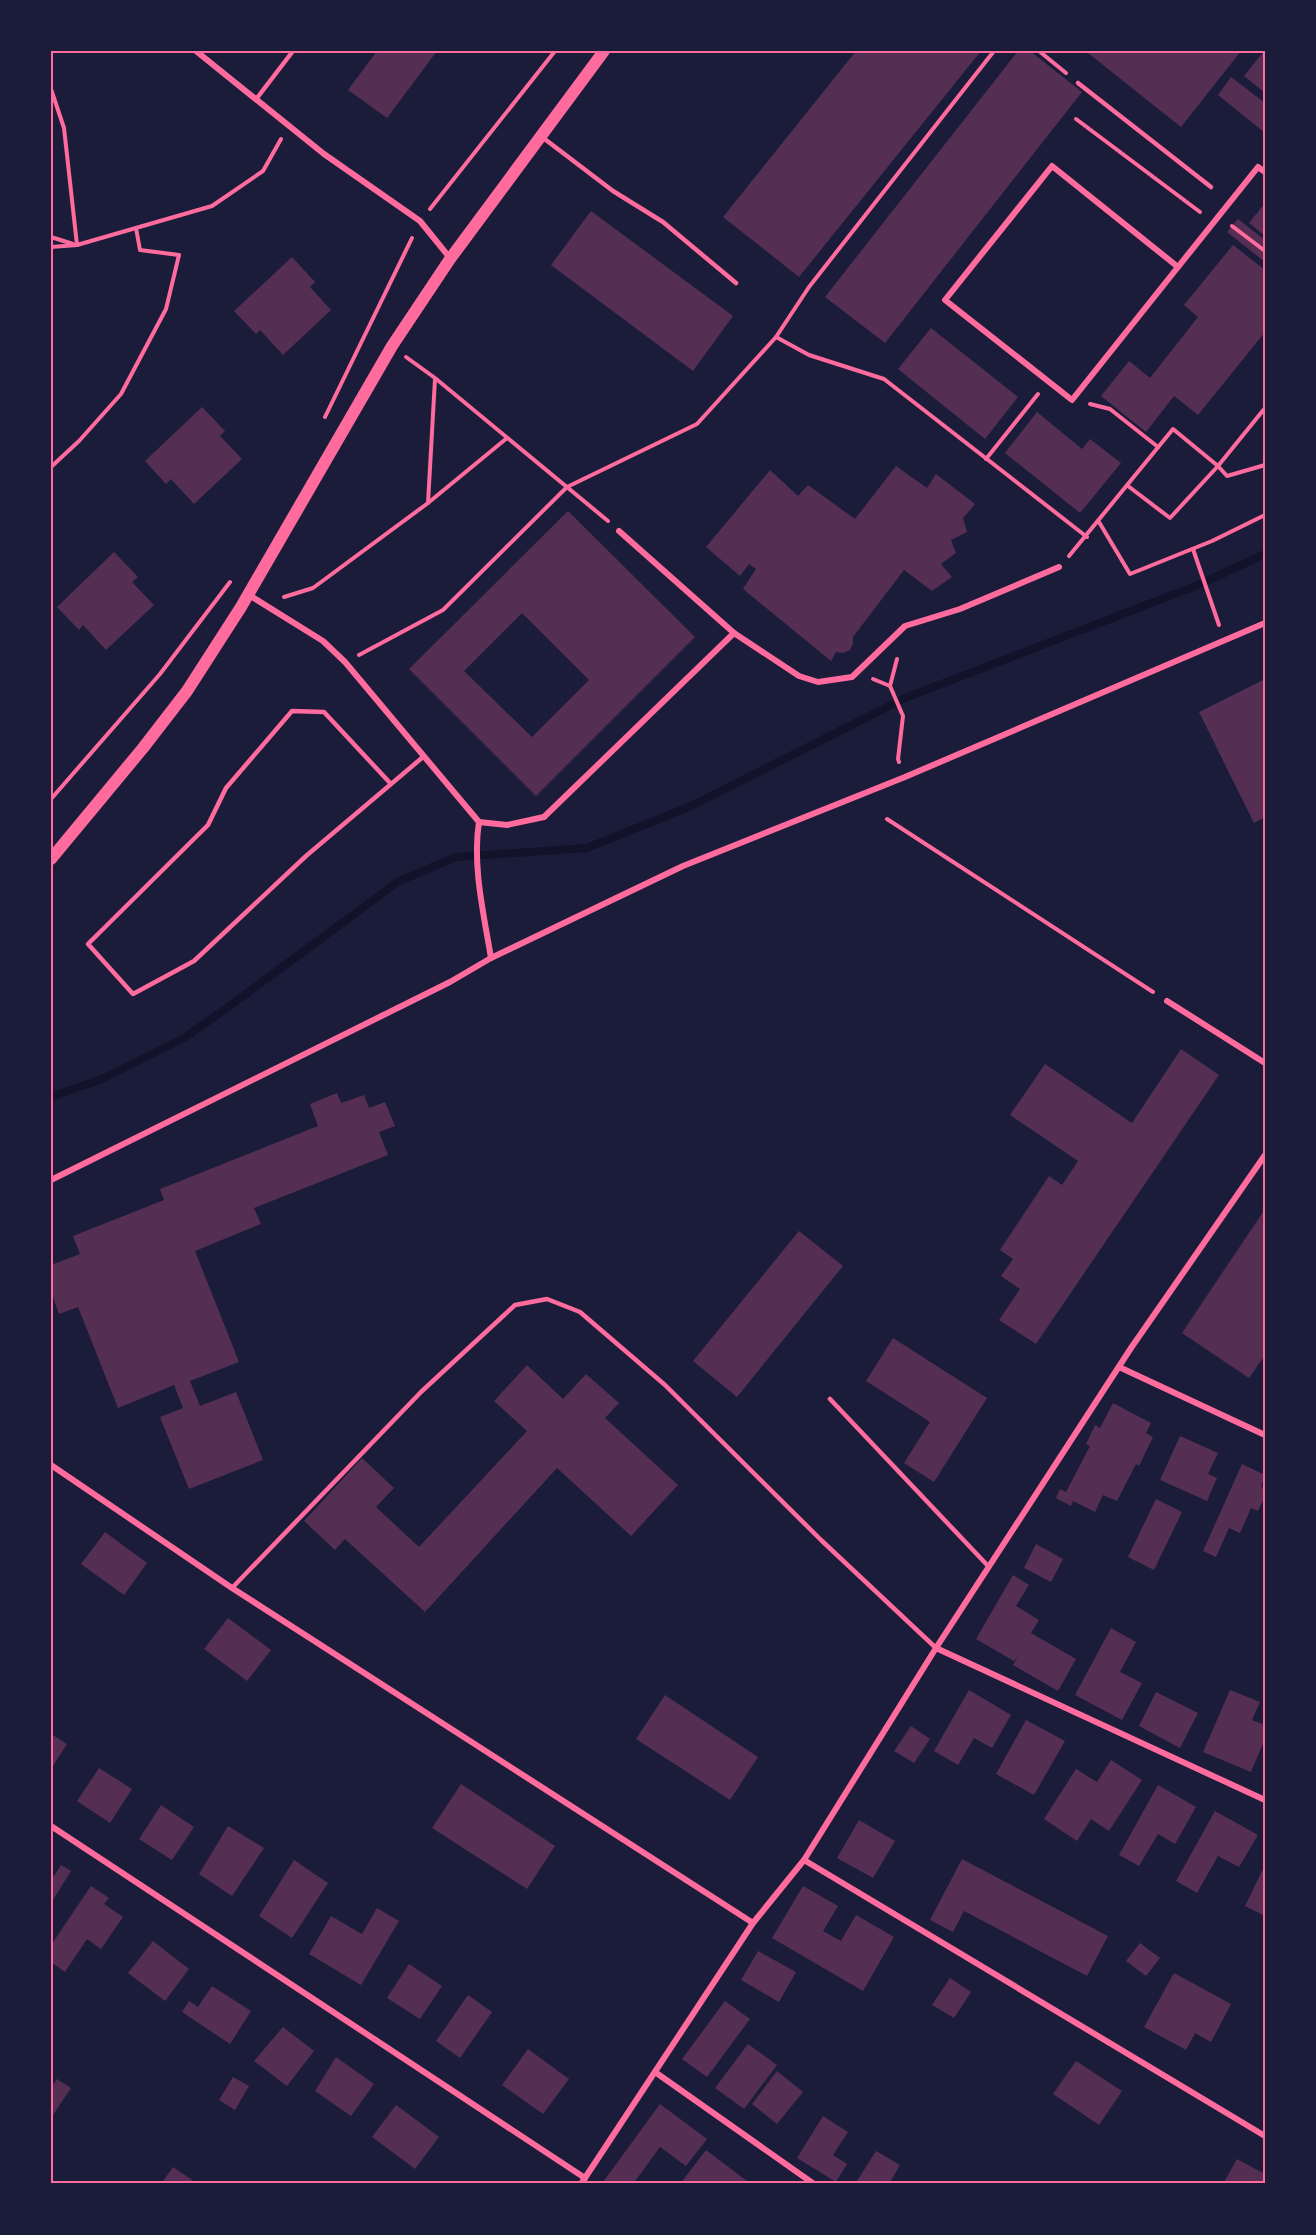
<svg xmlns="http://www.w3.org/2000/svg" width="1316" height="2235" font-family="Manrope,sans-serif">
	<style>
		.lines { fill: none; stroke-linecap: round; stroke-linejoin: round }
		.stream { stroke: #12122b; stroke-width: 8 }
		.building { fill: #542f53; fill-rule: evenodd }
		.path { stroke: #ff6b9d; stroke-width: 4 }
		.service { stroke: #ff6b9d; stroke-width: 4.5 }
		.minor { stroke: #ff6b9d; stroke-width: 6 }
		.secondary { stroke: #ff6b9d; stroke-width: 12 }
		.neatline { fill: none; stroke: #ff6b9d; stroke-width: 2 }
	</style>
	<rect width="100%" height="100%" fill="#1b1b3a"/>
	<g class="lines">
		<polyline class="stream" points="51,1097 102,1079 184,1038 231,1005 399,881 456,857 587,848 689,807 905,698 1198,585 1265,554"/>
	</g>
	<g class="building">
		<polygon points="377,51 437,51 387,118 348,90"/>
		<polygon points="856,51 981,51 799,277 723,217"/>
		<polygon points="1018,51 1030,51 1082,92 885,343 825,297"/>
		<polygon points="1090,51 1241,51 1181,127 1088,53"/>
		<polygon points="1264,51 1265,51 1265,93 1244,76"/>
		<polygon points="1231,77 1265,103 1265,133 1218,95"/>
		<polygon points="1265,203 1265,236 1249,223"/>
		<polygon points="591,211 733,316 693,371 551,265"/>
		<polygon points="1238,219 1265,240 1265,262 1227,232"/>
		<polygon points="1233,245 1265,270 1265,332 1198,415 1174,396 1146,432 1101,396 1129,361 1150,378 1198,317 1184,305"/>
		<polygon points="292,257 315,282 310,287 331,310 283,355 260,330 256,334 234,311"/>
		<polygon points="931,328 1018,397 985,439 898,369"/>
		<polygon points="202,407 225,431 220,436 242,459 194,504 171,479 166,484 145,461"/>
		<polygon points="1037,412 1082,449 1090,439 1121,463 1080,513 1005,453"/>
		<polygon points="896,466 927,488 936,474 975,504 963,518 967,532 951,540 956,553 941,564 952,577 932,591 904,570 853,637 853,643 850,650 843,653 836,652 831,661 743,589 756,569 749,564 740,576 706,547 770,470 798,496 808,485 855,519"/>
		<path d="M568 511 695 637 536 796 409 669ZM522 613 589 680 532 737 464 671Z"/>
		<polygon points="114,552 138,577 132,582 154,605 106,650 83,625 79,630 57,607"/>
		<polygon points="1265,679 1265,817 1254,823 1199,712"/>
		<polygon points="1181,1049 1219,1075 1036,1344 999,1320 1020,1289 1001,1276 1013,1259 1000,1250 1049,1176 1062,1185 1078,1161 1010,1115 1045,1064 1132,1123"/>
		<polygon points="337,1093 341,1103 364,1095 369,1108 385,1102 395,1126 379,1132 388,1155 254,1208 261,1224 195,1251 239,1362 190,1381 200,1406 236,1392 263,1460 189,1489 160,1417 183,1408 174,1385 118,1408 78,1307 59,1314 51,1292 51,1265 80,1254 73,1236 164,1200 160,1189 318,1126 310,1104"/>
		<polygon points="1265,1209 1265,1355 1249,1378 1182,1333"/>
		<polygon points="799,1231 843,1266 737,1397 693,1361"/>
		<polygon points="893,1338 987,1398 934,1482 904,1463 930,1422 866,1381"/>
		<polygon points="527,1365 563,1399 586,1374 619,1403 605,1418 678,1485 631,1536 557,1468 425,1612 345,1539 335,1550 304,1521 362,1458 394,1488 376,1507 419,1547 527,1431 494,1401"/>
		<polygon points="1113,1403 1151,1423 1146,1433 1153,1437 1139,1466 1136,1464 1117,1501 1103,1495 1095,1512 1073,1501 1071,1506 1056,1498 1060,1489 1066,1492 1090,1446 1086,1444 1095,1425 1100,1428"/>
		<polygon points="1180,1436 1218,1453 1208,1474 1217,1478 1207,1501 1160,1480"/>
		<polygon points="1242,1464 1265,1475 1261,1487 1265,1488 1265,1496 1258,1511 1251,1508 1240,1533 1229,1528 1216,1557 1203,1551"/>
		<polygon points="1156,1499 1182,1512 1154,1570 1128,1557"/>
		<polygon points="105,1532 147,1563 124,1595 81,1564"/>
		<polygon points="1036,1544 1063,1559 1051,1582 1024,1568"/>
		<polygon points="1013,1575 1029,1585 1016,1606 1039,1620 1031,1633 1076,1659 1058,1691 1013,1665 1018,1656 1014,1661 976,1639"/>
		<polygon points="228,1618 271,1650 247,1681 204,1649"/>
		<polygon points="1111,1628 1136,1642 1120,1672 1142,1683 1122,1720 1075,1695"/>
		<polygon points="969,1690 1011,1715 992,1748 974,1738 958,1765 934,1751"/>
		<polygon points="1230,1690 1260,1702 1252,1720 1265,1725 1265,1739 1251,1772 1203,1752"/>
		<polygon points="1156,1692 1198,1713 1180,1748 1139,1726"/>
		<polygon points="665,1695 758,1757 730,1800 636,1739"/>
		<polygon points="1026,1720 1065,1741 1034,1795 996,1774"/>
		<polygon points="911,1726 930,1739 914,1763 894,1751"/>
		<polygon points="51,1734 67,1744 51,1769"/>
		<polygon points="1111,1760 1142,1780 1109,1831 1091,1819 1077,1841 1044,1819 1076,1769 1097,1782"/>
		<polygon points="99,1768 132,1789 110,1823 77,1801"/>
		<polygon points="461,1784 555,1846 527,1889 432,1828"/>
		<polygon points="1158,1785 1196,1807 1175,1844 1158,1834 1139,1866 1119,1855"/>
		<polygon points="161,1805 194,1827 172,1860 139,1839"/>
		<polygon points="1215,1811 1258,1835 1239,1867 1218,1856 1197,1893 1176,1881"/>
		<polygon points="859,1820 895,1841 873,1878 837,1858"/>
		<polygon points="228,1826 264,1848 232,1896 199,1874"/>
		<polygon points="962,1859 1108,1936 1087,1976 964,1911 953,1932 930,1920"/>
		<polygon points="294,1860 328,1883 292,1938 259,1916"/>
		<polygon points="61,1865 71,1871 51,1903 51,1874 54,1876"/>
		<polygon points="1265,1865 1265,1916 1245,1906"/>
		<polygon points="91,1886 109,1898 104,1904 123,1917 101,1949 87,1939 65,1972 51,1962 51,1945"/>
		<polygon points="803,1886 838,1906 823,1931 841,1941 856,1915 894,1937 863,1991 772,1938"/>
		<polygon points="377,1908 399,1921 361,1985 309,1954 331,1916 362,1934"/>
		<polygon points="153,1941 189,1969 165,2001 128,1973"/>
		<polygon points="1140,1943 1160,1958 1146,1976 1126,1961"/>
		<polygon points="758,1951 796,1972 779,2002 741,1980"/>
		<polygon points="409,1964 442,1986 420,2019 387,1998"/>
		<polygon points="1174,1973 1231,2004 1211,2042 1195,2033 1186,2050 1144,2027"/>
		<polygon points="950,1978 971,1992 954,2018 932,2005"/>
		<polygon points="212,1986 251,2011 230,2044 182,2012 189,2001 198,2007"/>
		<polygon points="468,1995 492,2012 460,2058 436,2041"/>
		<polygon points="725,2001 750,2019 707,2077 682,2059"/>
		<polygon points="283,2027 314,2051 287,2086 254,2061"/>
		<polygon points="748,2044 777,2065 744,2109 715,2088"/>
		<polygon points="528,2049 569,2079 543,2114 502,2085"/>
		<polygon points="336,2057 374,2084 351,2116 315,2091"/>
		<polygon points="1076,2061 1122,2091 1099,2125 1053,2094"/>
		<polygon points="777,2071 803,2092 777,2124 752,2104"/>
		<polygon points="233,2077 249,2086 235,2110 219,2100"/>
		<polygon points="57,2079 71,2088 51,2118 51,2088"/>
		<polygon points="660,2104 707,2139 686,2166 660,2147 633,2184 605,2184 603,2182"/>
		<polygon points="396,2105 439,2137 415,2169 372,2137"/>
		<polygon points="823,2116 848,2132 833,2155 847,2164 836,2182 797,2158"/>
		<polygon points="706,2150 747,2181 744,2184 680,2184"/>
		<polygon points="876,2151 900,2165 889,2184 855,2184"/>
		<polygon points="1237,2159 1265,2174 1265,2184 1223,2184"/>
		<polygon points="173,2167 198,2184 161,2184"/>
	</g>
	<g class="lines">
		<g class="path">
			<polyline points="1039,51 1066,73"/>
			<polyline points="51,89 64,128 77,245"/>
			<polyline points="1076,119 1200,212"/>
			<polyline points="430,209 555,51"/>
			<polyline points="1232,226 1265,251"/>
			<polyline points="51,237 73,244"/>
			<polyline points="51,247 77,245 212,206 263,171 281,139"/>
			<polyline points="776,337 809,355 884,379 1087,537"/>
			<polyline points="406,357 435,378 608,521"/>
			<polyline points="1090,404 1110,409 1158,447"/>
			<polyline points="325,417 412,238"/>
			<polyline points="986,459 1038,394"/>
			<polyline points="51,467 79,441 121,394 166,309 179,255 140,250 136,228"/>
			<polyline points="1128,486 1170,518 1218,466 1265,408"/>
			<polyline points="428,503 435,379"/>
			<polyline points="1099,522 1130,574 1212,541 1265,515"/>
			<polyline points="1193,549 1219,625"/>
			<polyline points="1069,556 1173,429 1218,466 1227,476 1265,465"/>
			<polyline points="284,597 313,588 428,503 507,438"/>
			<polyline points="359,655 443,610 567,487 697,424 776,337 809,287 994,51"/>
			<polyline points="873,679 890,686 897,659"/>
			<polyline points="890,686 903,716 898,759 899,762"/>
			<polyline points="51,799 160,674 230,582"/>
			<polyline points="887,819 1153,992"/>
		</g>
		<g class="service">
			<polyline points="1078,83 1211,187"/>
			<polyline points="257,98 293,51"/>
			<polyline points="542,137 613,191 663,222 736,283"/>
			<polyline points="391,784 324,712 292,711 226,788 208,825 88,944 133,994 194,961 306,856 423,757"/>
			<polyline points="830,1399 989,1567"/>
			<polyline points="232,1588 421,1392 515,1305 547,1299 580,1312 665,1385 821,1540 936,1648"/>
		</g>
		<g class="minor">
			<polyline points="196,51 324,154 420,221 450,258"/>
			<polygon points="1052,166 1178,267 1072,400 945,300"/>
			<polyline points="1178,267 1258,167 1265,172"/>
			<polyline points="619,531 734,633"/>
			<polyline points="249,595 323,641 345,662 479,822 507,825 544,817 734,633 799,676 818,682 852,677 905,626 960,609 1059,567"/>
			<path d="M479 822C472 866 484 915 491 958"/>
			<polyline points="1167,1001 1265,1063"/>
			<polyline points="51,1180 450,982 491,958 683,866 905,777 1265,623"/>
			<polyline points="1119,1367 1265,1435"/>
			<polyline points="51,1465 232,1588 753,1923"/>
			<polyline points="936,1648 1265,1800"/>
			<polyline points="51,1826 585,2178"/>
			<polyline points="804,1860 1265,2136"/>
			<polyline points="655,2072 814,2184"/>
			<polyline points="581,2184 753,1923 804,1860 936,1648 1131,1348 1265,1155"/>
		</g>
		<polyline class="secondary" points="51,859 143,748 187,691 241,607 392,346 450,259 604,51"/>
	</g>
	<rect width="1316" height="2235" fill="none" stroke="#1b1b3a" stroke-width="105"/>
	<rect x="52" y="52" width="1212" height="2130" class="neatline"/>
</svg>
